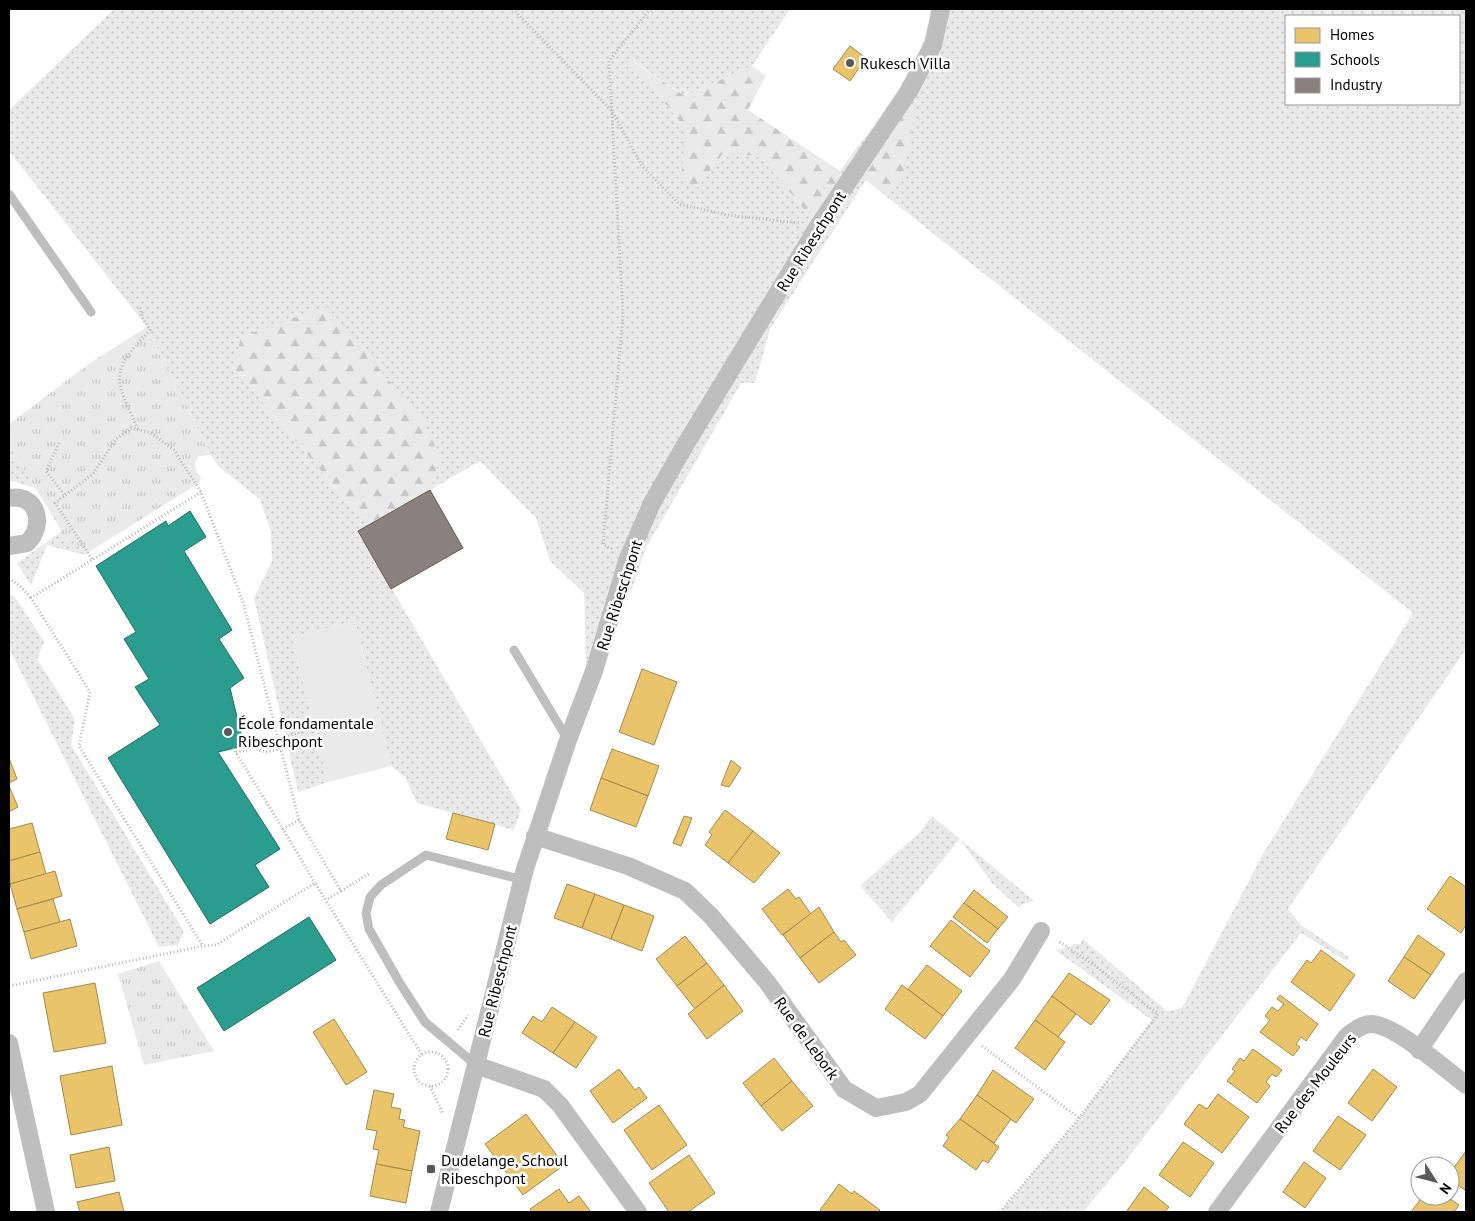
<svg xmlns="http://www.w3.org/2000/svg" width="1475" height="1221" font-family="'PT Sans',sans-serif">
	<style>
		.grass { fill: url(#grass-dots); fill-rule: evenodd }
		.forest { fill: url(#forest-firs) }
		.park { fill: url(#park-tufts) }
		.pitch { fill: #eaeaea }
		.homes { fill: #e9c46a; stroke: #a3894a }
		.schools { fill: #2a9d8f; stroke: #1d6e64 }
		.industry { fill: #8a817c; stroke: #615a57 }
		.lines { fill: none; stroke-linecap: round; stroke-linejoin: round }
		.path { stroke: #b8b8b8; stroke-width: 3; stroke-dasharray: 1 2.5; stroke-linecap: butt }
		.service { stroke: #bebebe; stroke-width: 9 }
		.minor { stroke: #bebebe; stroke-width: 18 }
		.poi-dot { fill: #595959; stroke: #fff; stroke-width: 2 }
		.labels { text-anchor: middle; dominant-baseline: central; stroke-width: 5; stroke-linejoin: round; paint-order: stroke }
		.poi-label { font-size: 16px; fill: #000; stroke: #fff; text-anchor: start }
		.street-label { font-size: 16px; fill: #000; stroke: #fff }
	</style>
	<defs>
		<pattern id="grass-dots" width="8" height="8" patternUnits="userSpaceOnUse" patternTransform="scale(1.25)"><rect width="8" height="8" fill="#eaeaea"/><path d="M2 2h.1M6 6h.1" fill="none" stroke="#c7c7c7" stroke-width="1.8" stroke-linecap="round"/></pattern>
		<pattern id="forest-firs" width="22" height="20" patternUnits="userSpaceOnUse" patternTransform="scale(1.25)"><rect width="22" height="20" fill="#eaeaea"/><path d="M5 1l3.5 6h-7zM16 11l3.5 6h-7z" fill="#c7c7c7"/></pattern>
		<pattern id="park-tufts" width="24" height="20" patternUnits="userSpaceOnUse" patternTransform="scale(1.25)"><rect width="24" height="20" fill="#eaeaea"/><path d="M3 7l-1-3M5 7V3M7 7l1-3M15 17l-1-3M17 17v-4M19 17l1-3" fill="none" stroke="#c7c7c7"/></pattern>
	</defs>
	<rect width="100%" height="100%" fill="#fff"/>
	<g class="grass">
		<path d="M114 9H790L752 66 685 96 633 61 628 68 649 83 685 128 695 190 724 151 761 157 812 219 841 179 840 171C866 135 934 53 929 9H1466V649L1288 909 1301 925 1349 957 1346 961 1301 933 1124 1163 1083 1212H1000L1079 1118 1152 1020 1055 950 1071 947 1074 944H1080L1083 939 1167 1011 1182 1008 1264 852 1413 613 882 193 903 179 855 172 866 180 770 329 755 383H741L646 548 631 591 611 584 586 665 584 593 550 561 536 518 480 461 430 490 440 458 234 368 359 516 374 521 358 531 521 809 514 830 417 803 405 777 391 766 355 621 292 637 328 782 298 792 254 598 272 561 271 532 260 499 219 467 211 455 147 327 9 151V110ZM1286 16H1459V104H1286Z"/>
		<polygon points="9,445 35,488 12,481 9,482"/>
		<polygon points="62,531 69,543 75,539 84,555 47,545 31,585 17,563"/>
		<polygon points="9,595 14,596 44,641 37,659 75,719 71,745 184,931 178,945 159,947 9,648"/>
		<polygon points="932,816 1034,901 1022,904 1019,908 992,883 960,839 892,922 860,886 921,831"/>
	</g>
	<g class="forest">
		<polygon points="632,61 685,96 752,66 766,76 748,110 840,171 841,179 812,219 761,157 724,152 695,190 681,181 685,128 649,83 628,68"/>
		<polygon points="915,111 903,179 882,193 855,172 895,112"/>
		<polygon points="326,306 425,423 440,458 430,490 374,521 359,516 234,368 241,337"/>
	</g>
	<g class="park">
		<path d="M147 327 211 455 199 456C192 464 195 470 201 478L199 483 84 555 75 540 69 543 9 445V424L93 361Z"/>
		<polygon points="159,961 214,1051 144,1065 118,974"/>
	</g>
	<polygon class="pitch" points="355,621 391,766 328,782 292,637"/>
	<g class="homes">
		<polygon points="850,46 866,58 850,81 833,69"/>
		<polygon points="642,669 677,682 654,745 619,732"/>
		<polygon points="612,749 659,766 648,796 601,778"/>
		<polygon points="9,758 17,779 9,783"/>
		<polygon points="731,760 741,768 729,787 721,785"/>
		<polygon points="601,778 648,796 636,827 590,810"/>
		<polygon points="9,786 18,807 9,812"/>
		<polygon points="725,810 753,831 728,863 705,845 712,835 709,832"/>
		<polygon points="453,813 495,824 488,850 446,839"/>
		<polygon points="684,816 692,818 681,846 673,843"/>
		<polygon points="32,823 40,852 9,861 9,829"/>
		<polygon points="753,831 780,853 754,883 728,863"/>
		<polygon points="40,852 46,874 10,884 9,861"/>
		<polygon points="55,871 62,896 17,909 10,884"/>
		<polygon points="1450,876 1466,887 1466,925 1461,933 1427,909"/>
		<polygon points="567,884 595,894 582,928 554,918"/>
		<polygon points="788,889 796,899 799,897 811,914 782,935 762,909"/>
		<polygon points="974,890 1008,917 998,929 964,903"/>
		<polygon points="595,894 624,905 611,939 582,928"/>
		<polygon points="53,899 60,922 24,932 17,909"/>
		<polygon points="964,903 998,929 987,943 953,917"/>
		<polygon points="624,905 654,916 642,951 611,939"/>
		<polygon points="819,907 834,932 800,958 783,935"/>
		<polygon points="70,919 77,946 31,959 24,932"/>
		<polygon points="951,920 990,951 970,977 930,946"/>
		<polygon points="834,932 841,942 844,940 856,955 819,983 800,958"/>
		<polygon points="1418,935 1445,954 1431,975 1404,957"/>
		<polygon points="685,936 707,963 677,986 656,959"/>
		<polygon points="1321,950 1355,975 1330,1011 1291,982 1307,960 1311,963"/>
		<polygon points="1404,957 1431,975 1414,999 1388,981"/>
		<polygon points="707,963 724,985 695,1009 677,986"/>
		<polygon points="927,965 962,991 943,1016 908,989"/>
		<polygon points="1069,973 1110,1000 1091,1025 1052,996"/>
		<polygon points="95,983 106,1043 54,1052 43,993"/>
		<polygon points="724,985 743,1011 707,1039 688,1014"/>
		<polygon points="902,985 943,1016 925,1039 885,1009"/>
		<polygon points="1280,995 1318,1024 1306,1041 1301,1037 1296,1044 1300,1047 1293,1056 1260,1032 1270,1020 1265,1016 1272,1007 1278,1011 1284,1004 1277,999"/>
		<polygon points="1052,996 1076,1014 1058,1037 1035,1020"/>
		<polygon points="552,1007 575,1022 553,1053 522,1033 533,1016 542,1022"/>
		<polygon points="334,1019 367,1072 346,1085 313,1032"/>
		<polygon points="1035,1020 1065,1042 1045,1070 1015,1048"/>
		<polygon points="575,1022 597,1037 576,1068 553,1053"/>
		<polygon points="1253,1049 1282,1070 1276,1077 1272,1074 1266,1082 1270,1086 1257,1103 1227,1081 1235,1071 1232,1069 1240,1058 1244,1061"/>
		<polygon points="774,1058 792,1081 761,1106 743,1083"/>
		<polygon points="112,1066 122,1125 71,1135 60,1076"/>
		<polygon points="619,1069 635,1090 639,1087 647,1098 613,1123 590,1091"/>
		<polygon points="1373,1069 1397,1087 1372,1121 1348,1103"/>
		<polygon points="993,1070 1034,1099 1016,1123 977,1095"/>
		<polygon points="792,1081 813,1106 782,1131 761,1106"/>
		<polygon points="374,1090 394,1094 391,1107 401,1109 399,1119 405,1120 403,1127 420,1131 412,1171 376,1164 379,1150 373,1149 377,1131 366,1129"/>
		<polygon points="1218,1094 1249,1117 1222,1153 1184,1124 1199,1104 1207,1109"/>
		<polygon points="977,1095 1011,1119 994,1143 960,1119"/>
		<polygon points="659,1105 687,1145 652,1170 624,1130"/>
		<polygon points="526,1114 564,1165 523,1195 485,1144"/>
		<polygon points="1338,1116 1366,1135 1340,1170 1313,1151"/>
		<polygon points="960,1119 999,1147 988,1163 983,1160 976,1170 943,1146 949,1137 946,1135"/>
		<polygon points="1183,1142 1214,1163 1190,1197 1159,1175"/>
		<polygon points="109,1147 115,1181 76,1188 70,1155"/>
		<polygon points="1466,1151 1466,1191 1450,1179 1450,1173"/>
		<polygon points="689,1155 715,1193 688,1212 669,1212 649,1183"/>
		<polygon points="1304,1162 1326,1178 1305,1208 1283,1192"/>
		<polygon points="376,1164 412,1171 406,1203 370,1196"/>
		<polygon points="839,1184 852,1194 854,1191 880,1210 878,1212 822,1212 820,1210"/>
		<polygon points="1144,1187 1169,1207 1165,1212 1126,1212"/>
		<polygon points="559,1189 569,1203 579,1196 591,1212 532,1212 530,1209"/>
		<polygon points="119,1192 124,1212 80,1212 77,1202"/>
		<polygon points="1423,1196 1446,1196 1459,1205 1454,1212 1411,1212"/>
	</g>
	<g class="schools">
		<polygon points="190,511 206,537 184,551 232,630 219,639 244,678 230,688 244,746 218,752 280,849 255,865 269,887 210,924 108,758 160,725 135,687 149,679 124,639 136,632 96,566 166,521 168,526"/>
		<polygon points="309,917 336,960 224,1031 197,988"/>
	</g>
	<polygon class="industry" points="430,490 463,548 391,589 358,531"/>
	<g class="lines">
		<g class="path">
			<polyline points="513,9 612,111 642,166 679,204 727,215 799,223"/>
			<path d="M138 429C115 379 108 373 150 330L142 317 140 307"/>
			<polyline points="59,443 46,471 65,496"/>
			<polyline points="201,492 31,598 90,692 79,746 203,946"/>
			<polyline points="612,549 603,544 623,315 609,61 650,9"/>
			<polyline points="92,559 55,503 93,474 116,439 131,428 151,433 174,450 201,492 243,602 299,820 341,891 326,900"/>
			<polyline points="9,578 21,587 31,598"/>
			<polyline points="278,739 314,728"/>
			<polyline points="233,748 283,829"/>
			<polyline points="236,753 254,748 265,752 281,749"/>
			<polyline points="299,820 283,829 315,883"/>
			<polyline points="341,891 370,873"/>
			<polyline points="9,986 203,946 216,945 315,883 422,1055"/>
			<polyline points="458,1030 468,1015"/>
			<polyline points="982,1046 1079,1118"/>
			<circle cx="431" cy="1069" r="17"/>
			<polyline points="430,1086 443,1114"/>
			<polyline points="1000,1212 1079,1118 1158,1014 1094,965 1058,941"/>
		</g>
		<g class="service">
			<polyline points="9,194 91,312"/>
			<polyline points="514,650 568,740"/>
			<polyline points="476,1065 425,1022 401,985 369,929 366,913 370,897 381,885 426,855 523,880"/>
		</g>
		<g class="minor">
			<path d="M9 498C37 493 46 525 27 543L9 546"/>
			<polyline points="535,836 628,866 685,891 711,916 767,982 844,1089 876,1108 906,1102 920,1094 1012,979 1041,931"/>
			<polyline points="9,1043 46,1212"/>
			<polyline points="1419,1050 1466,981"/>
			<polyline points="476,1065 544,1089 560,1105 638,1212"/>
			<polyline points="439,1212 525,869 568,740 594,671 628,558 652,503 684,447 819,225 909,91 933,45 941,9"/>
			<path d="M1217 1212 1347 1036C1354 1031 1362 1024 1371 1024 1395 1024 1446 1070 1466 1085"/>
		</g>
	</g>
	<g class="poi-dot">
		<circle cx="850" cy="63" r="5"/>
		<circle cx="228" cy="732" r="5"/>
		<rect x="426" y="1164" width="10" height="10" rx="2.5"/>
	</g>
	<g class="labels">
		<g class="poi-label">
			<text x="860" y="63">Rukesch Villa</text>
			<text x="238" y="723">École fondamentale<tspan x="238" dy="18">Ribeschpont</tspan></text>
			<text x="441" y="1160">Dudelange, Schoul<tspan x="441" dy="18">Ribeschpont</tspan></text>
		</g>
		<g class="street-label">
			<text transform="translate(811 241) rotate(-58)">Rue Ribeschpont</text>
			<text transform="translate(619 595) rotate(-72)">Rue Ribeschpont</text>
			<text transform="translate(497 981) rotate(-76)">Rue Ribeschpont</text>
			<text transform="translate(807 1038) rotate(54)">Rue de Lebork</text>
			<text transform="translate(1315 1083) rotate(-52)">Rue des Mouleurs</text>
		</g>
	</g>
	<rect width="1475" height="1221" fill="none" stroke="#000000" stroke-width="20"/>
	<rect x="1285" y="15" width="175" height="90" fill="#ffffff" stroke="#999999"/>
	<rect x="1295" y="28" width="25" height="15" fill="#e9c46a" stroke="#999999"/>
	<text x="1330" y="40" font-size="15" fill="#000000">Homes</text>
	<rect x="1295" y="52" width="25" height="15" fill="#2a9d8f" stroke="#999999"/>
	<text x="1330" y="65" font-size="15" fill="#000000">Schools</text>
	<rect x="1295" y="78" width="25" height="15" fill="#8a817c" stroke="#999999"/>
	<text x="1330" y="90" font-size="15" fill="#000000">Industry</text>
	<g transform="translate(1435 1181) rotate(126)"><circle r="24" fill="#ffffff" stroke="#999999"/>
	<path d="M0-4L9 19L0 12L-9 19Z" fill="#595959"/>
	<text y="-8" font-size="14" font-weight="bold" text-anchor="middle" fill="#000000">N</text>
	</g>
</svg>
